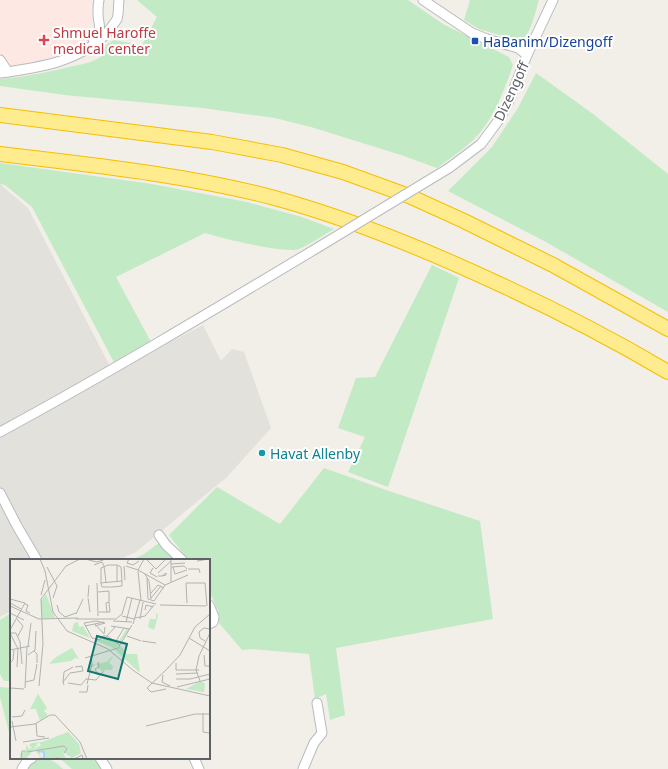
<svg xmlns="http://www.w3.org/2000/svg" width="668" height="769" font-family="'Noto Sans',sans-serif">
	<style>
		.industrial { fill: #e2e1db }
		.medical { fill: #fde8e3 }
		.green { fill: #c2eac5 }
		.lines { fill: none; stroke-linecap: round; stroke-linejoin: round }
		.minor-casing { stroke: #b9bbc1; stroke-width: 11 }
		.highway-casing { stroke: #f7be00; stroke-width: 16 }
		.minor { stroke: #fff; stroke-width: 9 }
		.highway { stroke: #ffec8f; stroke-width: 14 }
		.minor-bridge-casing { stroke: #b9bbc1; stroke-width: 11; stroke-linecap: butt }
		.minor-bridge { stroke: #fff; stroke-width: 9 }
		.health-dot { fill: #e0444e; stroke: #fff; stroke-width: 1.5 }
		.transit-dot { fill: #1a4fb4; stroke: #fff; stroke-width: 1.5 }
		.culture-dot { fill: #0f9aa8; stroke: #fff; stroke-width: 1.5 }
		.labels { text-anchor: middle; dominant-baseline: central; stroke-width: 4; stroke-linejoin: round; paint-order: stroke }
		.health-label { font-size: 14px; fill: #be3a42; stroke: #fff; text-anchor: start }
		.transit-label { font-size: 14px; fill: #164399; stroke: #fff; text-anchor: start }
		.street-label { font-size: 14px; fill: #5e6168; stroke: #fff }
		.culture-label { font-size: 14px; fill: #0d838f; stroke: #fff; text-anchor: start }
		.inset-river { fill: none; stroke: #a8d2ff; stroke-width: 2 }
		.inset-road { fill: none; stroke: #b2b2b0; stroke-width: 1 }
		.view { fill: #0f766e; fill-opacity: 0.15; stroke: #0f766e; stroke-width: 2 }
		.inset-edge { fill: none; stroke: #5e6168; stroke-width: 2 }
	</style>
	<rect width="100%" height="100%" fill="#f1efe7"/>
	<polygon class="industrial" points="0,184 28,208 113,372 203,325 221,361 232,349 244,352 271,428 227,477 136,552 118,560 11,560 11,611 0,617"/>
	<polygon class="medical" points="0,0 91,0 91,25 88,29 89,35 87,39 98,52 90,57 17,78 0,80"/>
	<g class="green">
		<path d="M137 0H408L443 24 509 57 513 65C504 91 493 122 472 141 461 151 449 159 437 168L401 155 311 127 275 118 202 108 65 95 0 86V79C25 77 49 72 73 66 84 64 94 62 102 56L99 49 114 40 142 45 157 17Z"/>
		<path d="M470 0H539C535 12 531 37 519 41L479 29 464 20Z"/>
		<polygon points="536,73 593,114 668,174 668,312 546,242 448,191 492,147 518,108"/>
		<path d="M0 163 152 184 247 202 302 217 334 229C323 235 311 244 299 249 285 254 221 238 205 233L116 277 151 342 115 364 32 207 5 185 0 184Z"/>
		<polygon points="432,265 459,278 388,487 348,472 365,437 338,428 356,378 375,377"/>
		<polygon points="324,468 389,491 480,521 493,619 336,648 345,715 330,720 326,694 315,699 309,654 252,649 242,650 219,623 218,611 209,590 209,560 188,560 169,535 217,487 280,524"/>
		<polygon points="159,543 169,552 175,560 132,560 144,554"/>
		<polygon points="11,613 11,681 4,681 0,674 0,620"/>
		<polygon points="0,687 11,688 11,740 0,697"/>
		<path d="M41 758C51 758 56 763 63 769H28C30 763 35 760 41 758Z"/>
		<polygon points="59,758 95,758 105,769 72,769"/>
	</g>
	<g class="lines">
		<g class="minor-casing">
			<g id="minor">
				<polyline points="423,0 472,33 487,39 518,48 527,55"/>
				<path d="M93 39C104 29 98 26 98 13 98 9 98 4 99 0"/>
				<polyline points="0,60 8,72"/>
				<path d="M0 73C37 68 79 62 106 34 110 29 114 24 117 19 119 13 118 6 119 0"/>
				<polyline points="449,168 481,144 498,121 509,101 527,55 553,0"/>
				<path d="M0 432C107 374 212 311 317 248"/>
				<polyline points="0,493 17,526 37,560"/>
				<polyline points="159,535 166,545 182,560"/>
				<polyline points="209,605 214,617 213,622 209,624"/>
				<polyline points="100,758 107,769"/>
				<polyline points="194,758 199,769"/>
				<polyline points="22,769 27,761 32,758"/>
				<polyline points="303,769 314,743 322,733 317,703"/>
			</g>
		</g>
		<g class="highway-casing">
			<g id="highway">
				<polyline points="0,115 212,142 282,155 343,172 409,196 464,221 553,265 668,329"/>
				<path d="M0 154C91 165 182 174 271 197 349 218 424 249 497 283 556 310 612 339 668 372"/>
			</g>
		</g>
		<use href="#minor" class="minor"/>
		<use href="#highway" class="highway"/>
		<g class="minor-bridge-casing">
			<polyline id="minor-bridge" points="317,248 449,168"/>
		</g>
		<use href="#minor-bridge" class="minor-bridge"/>
	</g>
	<path class="health-dot" d="M42 34h4v4h4v4h-4v4h-4v-4h-4v-4h4z"/>
	<rect class="transit-dot" x="471" y="37" width="8" height="8" rx="2"/>
	<circle class="culture-dot" cx="262" cy="453" r="4"/>
	<g class="labels">
		<g class="health-label">
			<text x="53" y="32">Shmuel Haroffe<tspan x="53" dy="16">medical center</tspan></text>
		</g>
		<g class="transit-label">
			<text x="483" y="41">HaBanim/Dizengoff</text>
		</g>
		<g class="street-label">
			<text transform="translate(511 91) rotate(-65)">Dizengoff</text>
		</g>
		<g class="culture-label">
			<text x="270" y="453">Havat Allenby</text>
		</g>
	</g>
	<g transform="translate(10 559)">
		<rect width="200" height="200" fill="#f1efe7"/>
		<path d="M36 35 45 59 32 60 31 42ZM146 53 148 57 144 71 138 68 140 60H146ZM68 63 69 68 73 67 80 79 62 72 64 64ZM117 69 120 70 105 90 85 81H93L94 77 108 84ZM111 87 117 95H127L130 114 105 91ZM62 89 69 100H67V98L61 102 39 105 46 98ZM104 95 99 104 103 107 102 111H95L93 114 86 105 78 112V106L97 103ZM191 122 195 125 194 133 176 130ZM28 135 37 149 34 152 38 156 30 162 26 150H20ZM58 173 69 185 71 194 62 199 53 193 56 200H25L34 197V192H29L31 197H30L24 190 31 186 29 183 19 197H17L18 200H12L10 195 16 192V185L19 190 22 189 19 186 22 184 30 183H32Z" fill="#c2eac5"/>
		<path class="inset-river" d="M28 192 34 193V200"/>
		<path class="inset-road" d="M30 0 35 12 43 53 57 72 98 90 124 112 142 124 200 137M75 0 87 3 96 0M119 0 117 4 123 6 129 2M136 0 146 10 156 0M187 2 199 0M161 5 175 4M84 6 92 3 94 7M107 6V22M107 6 111 8 112 22M94 7 96 23M114 7 115 21M116 7 128 11M37 8 47 27 43 39M162 8 174 7 177 10M163 8 165 15 177 11M143 9 140 14 147 18M178 10H189L190 14M128 11 134 0M128 11 155 26M128 12 131 41M148 14 161 2M135 15 139 22 141 40M148 17H152L156 14V16L152 17M137 19 138 40 144 42M91 23V9L98 6H107M161 23V0M87 24 88 57M90 24 112 22M91 24 92 28H103L112 27V22M155 26 178 16M88 33 99 32V43L100 53H89M141 34 148 26 154 29M31 36 35 21M78 38 79 26M117 38 146 45M78 39 80 53M141 39 151 27M0 40 15 44 0 71M144 42 155 26M0 44 11 50M177 44 176 24H195L197 47M15 45 18 46 16 52 20 54M47 46 49 53 55 58 66 54M150 46 196 47M0 47 29 60 68 59M135 51 136 46 143 48M97 53 96 44 99 43M0 54 14 61M66 55 73 40M112 57 124 60M125 59 135 57 144 46M7 60 13 67 8 77M66 60H106M106 60 112 55 117 38M130 60 133 43M103 62 122 63M116 63 122 39M85 65 94 75 95 68M123 65 130 41M75 67 94 63M85 67 95 64 86 62 74 64 82 79 90 81 93 77M101 67 120 70M0 74H6L10 83 12 105M0 74 8 90 7 108M93 77H97L110 86M97 77 105 68M117 77 131 82M179 79 200 92M106 82 114 69M132 82 146 84M195 82 190 79 189 73 194 69 200 70M18 87 21 64M0 91 20 87M24 92 27 95V104M18 96 25 91 26 72M194 96 195 107H200M75 99 108 89 122 66M0 104 3 101 4 91M166 104V111H189M156 111 170 96 185 68 200 55M156 111 137 129 141 133 156 130M166 115 188 114M88 116 85 110 89 108 88 103M153 116 152 123 160 127M166 120H180L200 115M190 122 186 111 189 97 200 74M15 123 24 121 27 105M53 123 54 113 63 108M58 124 71 126 76 120 86 121 93 113M77 125 82 105 81 97M54 126 53 123 60 114 73 112 72 107 65 108M29 127 33 85 31 40 56 7 70 0M167 128 200 120M0 129 14 130M15 129 17 88M69 133H77L78 126M193 154V173L200 174M2 158 12 157 15 151M2 162 6 182M26 164 27 177 35 178M136 167 185 155H200M0 168 25 165 40 156H45L70 183 77 200M13 183 39 179M17 193 54 187 57 190 54 194M11 200 12 192H16M37 200 49 199M64 200 72 196 73 200"/>
		<path class="view" d="M87 77 117 85 108 120 78 112Z"/>
		<rect width="200" height="200" class="inset-edge"/>
	</g>
</svg>
